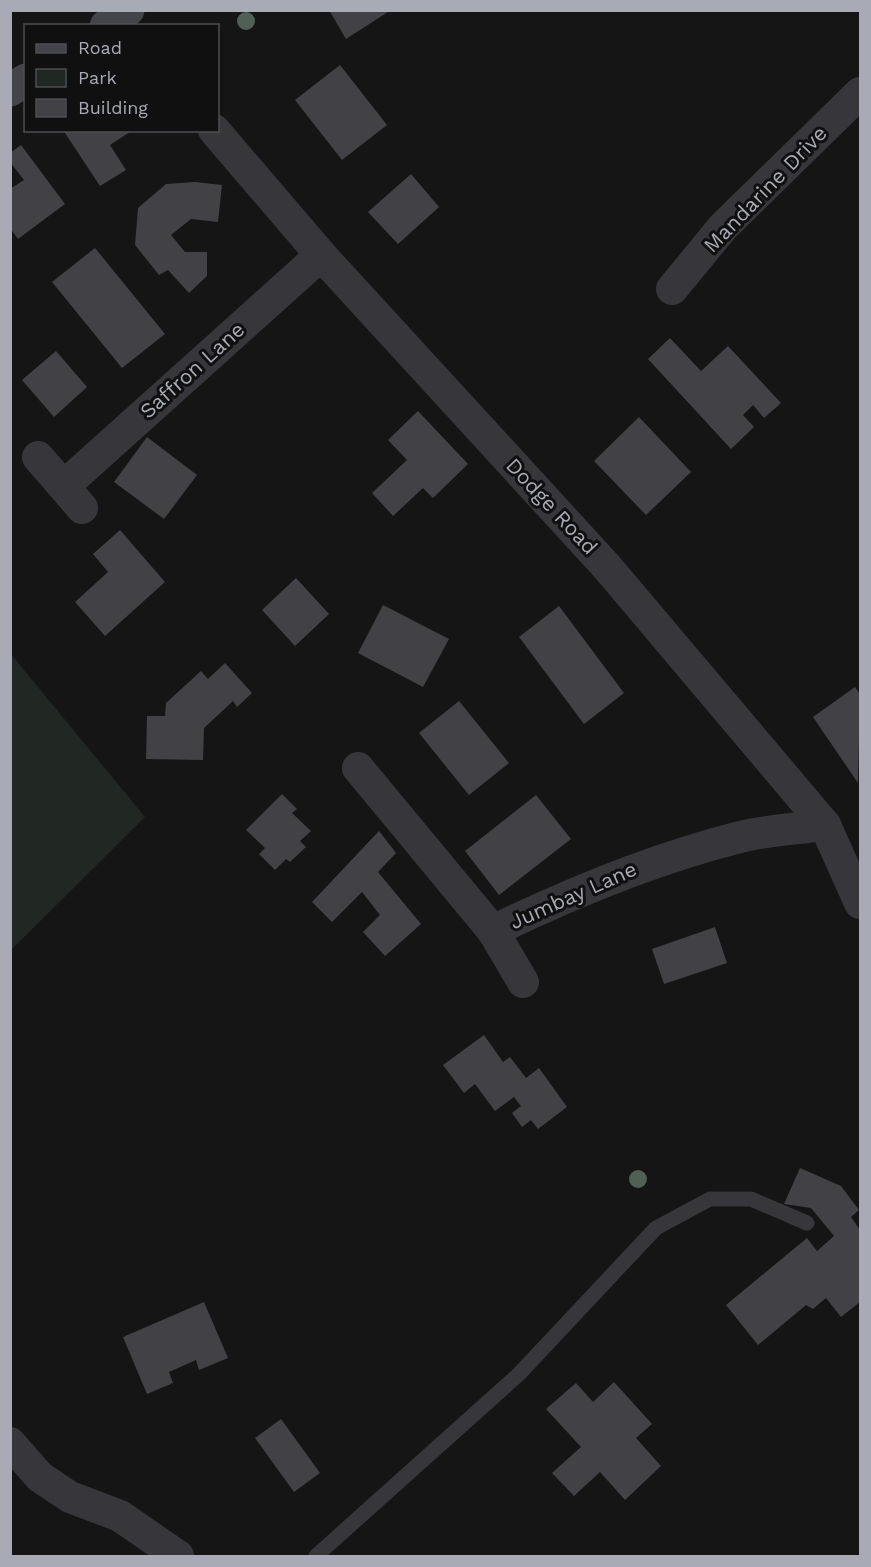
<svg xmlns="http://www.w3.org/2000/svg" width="871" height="1567" font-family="'Work Sans',sans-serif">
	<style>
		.green { fill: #212823 }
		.building { fill: #424246 }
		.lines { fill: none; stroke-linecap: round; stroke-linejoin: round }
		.lane { stroke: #36363b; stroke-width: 15 }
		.street { stroke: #36363b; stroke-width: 32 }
		.secondary { stroke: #44454a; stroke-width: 33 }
		.tree { fill: #506054 }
		.labels { text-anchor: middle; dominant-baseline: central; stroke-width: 6; stroke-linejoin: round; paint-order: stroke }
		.street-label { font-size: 21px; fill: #a8aab5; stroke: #101011 }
	</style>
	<rect width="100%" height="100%" fill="#151516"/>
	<polygon class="green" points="10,653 145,817 11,950 10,950"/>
	<g class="building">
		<polygon points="329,10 391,10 346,39"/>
		<polygon points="340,65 387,125 342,160 295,100"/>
		<polygon points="63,130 133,130 110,145 126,170 100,186"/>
		<polygon points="21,145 65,204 18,239 10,228 10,189 24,180 10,162 10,153"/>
		<polygon points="411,174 439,207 398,244 368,212"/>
		<polygon points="195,182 222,185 218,222 191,219 171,235 185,252 207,252 207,276 189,293 168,270 159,275 135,245 138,208 166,184"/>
		<polygon points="95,248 165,334 122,368 52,282"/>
		<polygon points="670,338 701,371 728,346 781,403 764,418 753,405 743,415 754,427 731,449 648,359"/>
		<polygon points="56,351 87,387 54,417 22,380"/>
		<polygon points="418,411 468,464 433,498 423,488 393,516 372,493 407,460 388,440"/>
		<polygon points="639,417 691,472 646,515 594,461"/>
		<polygon points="147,437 197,475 164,519 114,482"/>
		<polygon points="120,530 165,582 105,636 75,602 108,572 93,554"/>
		<polygon points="296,578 329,614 295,646 262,610"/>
		<polygon points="383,605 449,639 423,687 358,653"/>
		<polygon points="559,606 624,693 584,724 519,637"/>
		<polygon points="225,663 252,693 237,707 233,701 204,728 203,760 146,759 147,716 165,716 166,703 201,671 208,679"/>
		<polygon points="855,687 860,694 858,783 813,717"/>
		<polygon points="459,701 509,763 469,795 419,733"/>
		<polygon points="282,794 297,809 292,813 311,831 300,841 306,847 290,862 286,859 275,870 259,854 265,848 246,830"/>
		<polygon points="536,795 571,839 499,895 465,851"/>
		<polygon points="379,831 396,853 378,872 421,924 385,956 363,932 380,915 362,892 332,922 312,902"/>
		<polygon points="715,927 727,963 664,984 652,949"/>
		<polygon points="484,1035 503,1062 510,1057 526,1078 539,1068 567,1107 538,1129 531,1120 522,1127 512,1113 521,1106 514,1097 495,1111 475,1084 464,1093 443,1065"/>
		<polygon points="800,1168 841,1186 859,1210 851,1217 860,1230 860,1302 841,1317 826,1298 813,1309 806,1305 758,1345 726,1305 807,1238 817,1251 834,1236 811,1208 784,1204"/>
		<polygon points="204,1302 228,1358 199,1370 196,1360 169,1372 173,1383 147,1394 123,1337"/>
		<polygon points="614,1382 652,1424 636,1438 661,1466 625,1500 600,1472 574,1496 552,1473 581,1447 546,1409 576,1383 593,1402"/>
		<polygon points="281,1419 320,1473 294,1492 255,1438"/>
	</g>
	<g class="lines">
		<polyline class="lane" points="316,1556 519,1374 656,1228 710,1199 751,1199 807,1223"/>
		<g class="street">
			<polyline points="214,130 321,255 607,567 825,825 860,903"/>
			<polyline points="672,289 723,227 860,93"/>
			<polyline points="38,457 82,508"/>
			<polyline points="64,486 321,255"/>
			<path d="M358 768 493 931C573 892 653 859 740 837 767 830 797 829 825 825"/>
			<polyline points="493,931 523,982"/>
			<polyline points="10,1443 40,1477 70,1497 120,1516 178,1556"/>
		</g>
		<g class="secondary">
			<polyline points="106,26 128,10"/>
			<polyline points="10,90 26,80"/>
		</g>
	</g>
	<g class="tree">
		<circle cx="246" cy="21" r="9"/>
		<circle cx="638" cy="1179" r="9"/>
	</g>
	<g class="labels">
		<g class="street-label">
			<text transform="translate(765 189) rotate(-46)">Mandarine Drive</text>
			<text transform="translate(192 370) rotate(-42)">Saffron Lane</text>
			<text transform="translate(552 506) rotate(47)">Dodge Road</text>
			<text transform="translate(573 895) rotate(-24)">Jumbay Lane</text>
		</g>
	</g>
	<rect width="871" height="1567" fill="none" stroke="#a8aab5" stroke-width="24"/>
	<rect x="24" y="24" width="195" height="108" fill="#101011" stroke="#4d4e53" stroke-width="1.5"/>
	<rect x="36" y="44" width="30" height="9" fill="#44454a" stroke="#4d4e53" stroke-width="1.5"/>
	<text x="78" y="54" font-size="18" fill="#a8aab5">Road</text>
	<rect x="36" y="69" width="30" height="18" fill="#212823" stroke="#4d4e53" stroke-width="1.5"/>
	<text x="78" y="84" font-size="18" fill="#a8aab5">Park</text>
	<rect x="36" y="99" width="30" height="18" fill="#424246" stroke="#4d4e53" stroke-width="1.5"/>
	<text x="78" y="114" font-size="18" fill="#a8aab5">Building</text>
</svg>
